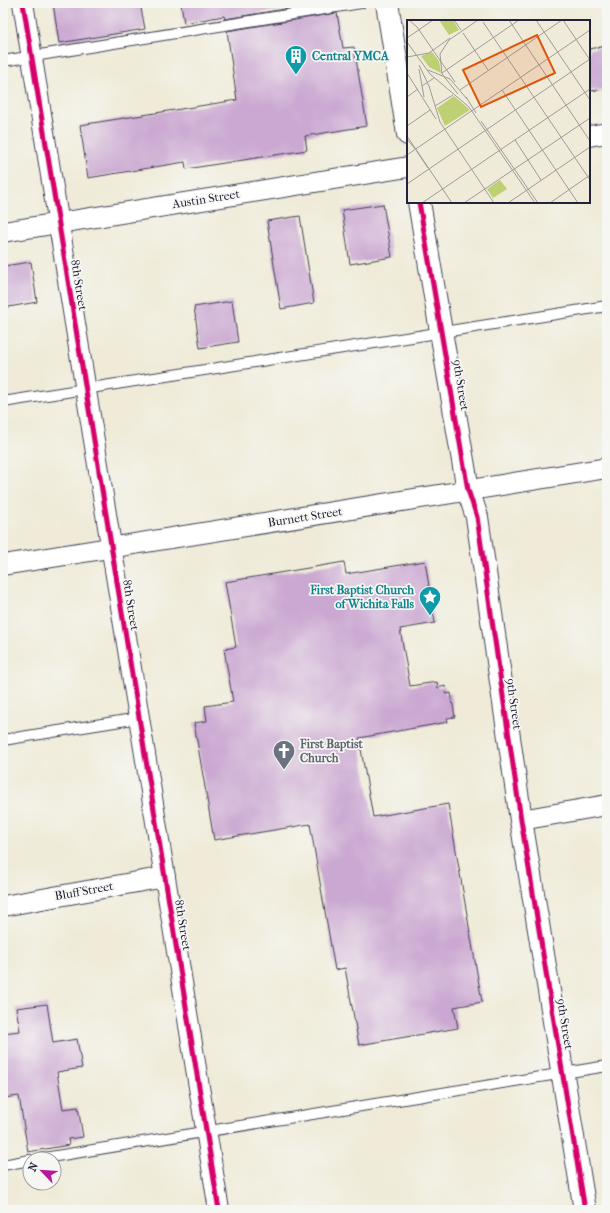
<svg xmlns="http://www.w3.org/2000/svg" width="610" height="1213" font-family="'IM FELL French Canon',serif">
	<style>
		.building { fill: #cba8d2 }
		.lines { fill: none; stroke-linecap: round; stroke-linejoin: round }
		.service-casing { stroke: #414053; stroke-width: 12 }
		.minor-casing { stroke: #414053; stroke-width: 22 }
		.tertiary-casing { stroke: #414053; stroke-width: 24 }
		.service { stroke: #fff; stroke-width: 10 }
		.minor { stroke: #fff; stroke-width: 20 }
		.tertiary { stroke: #fff; stroke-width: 22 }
		.cycleway-casing { stroke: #f6f6f2; stroke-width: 8 }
		.cycleway { stroke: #d6006c; stroke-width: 5 }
		.labels { text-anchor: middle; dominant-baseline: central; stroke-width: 3.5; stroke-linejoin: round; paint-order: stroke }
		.culture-label { font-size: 12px; font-weight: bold; fill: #0d838f; stroke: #f6f6f2; text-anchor: start }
		.street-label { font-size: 12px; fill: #22223b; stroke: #f6f6f2 }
		.worship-label { font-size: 12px; font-weight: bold; fill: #5b616d; stroke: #f6f6f2; text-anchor: start }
		.inset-road { fill: none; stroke: #9d9b99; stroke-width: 1 }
		.view { fill: #de560e; fill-opacity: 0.15; stroke: #de560e; stroke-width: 2 }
		.inset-edge { fill: none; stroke: #22223b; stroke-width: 2 }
	</style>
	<rect width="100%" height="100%" fill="#f6f6f2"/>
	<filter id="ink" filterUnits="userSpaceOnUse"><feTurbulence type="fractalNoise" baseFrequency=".025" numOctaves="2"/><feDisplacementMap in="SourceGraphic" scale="8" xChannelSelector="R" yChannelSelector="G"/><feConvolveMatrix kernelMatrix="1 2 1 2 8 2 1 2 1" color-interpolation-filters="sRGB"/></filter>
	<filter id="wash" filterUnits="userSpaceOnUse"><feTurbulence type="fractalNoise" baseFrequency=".012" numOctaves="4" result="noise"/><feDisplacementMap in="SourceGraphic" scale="16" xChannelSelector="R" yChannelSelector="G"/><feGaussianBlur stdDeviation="0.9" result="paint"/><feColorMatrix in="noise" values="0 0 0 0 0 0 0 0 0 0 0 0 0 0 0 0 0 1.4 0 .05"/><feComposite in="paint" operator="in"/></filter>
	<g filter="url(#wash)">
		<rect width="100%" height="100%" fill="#efebd8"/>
		<g id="blocks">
			<g class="building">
				<polygon points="53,3 140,3 145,29 59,43"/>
				<polygon points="181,3 320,3 225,19 224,16 184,23"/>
				<polygon points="337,13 343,48 354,47 367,126 305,136 307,150 186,169 185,162 88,178 80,125 237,100 227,31"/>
				<polygon points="607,46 607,89 589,91 589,49"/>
				<polygon points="383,204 392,257 350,264 342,210"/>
				<polygon points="300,216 314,303 281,309 267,221"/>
				<polygon points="31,262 37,302 3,308 3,266"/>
				<polygon points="232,301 238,342 200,348 194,307"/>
				<polygon points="425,561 435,623 400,629 410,686 437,682 438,688 445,686 446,694 451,693 455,717 447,718 448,722 359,738 373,817 448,804 482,1002 454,1007 458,1028 359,1045 345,968 335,970 310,824 214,840 194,723 207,721 205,706 233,702 224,649 236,647 225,582 344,562 346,574"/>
				<polygon points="47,1004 53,1043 77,1039 82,1068 57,1072 63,1109 78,1107 83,1137 68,1139 69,1145 28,1152 19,1096 3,1098 3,1033 20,1031 16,1008"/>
			</g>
		</g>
	</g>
	<g filter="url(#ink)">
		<use href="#blocks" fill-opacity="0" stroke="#414053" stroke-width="1"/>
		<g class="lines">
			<g class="service-casing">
				<g id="service">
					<polyline points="3,61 361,3"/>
					<polyline points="3,402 607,306"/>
					<polyline points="3,740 139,718"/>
					<polyline points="38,1159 607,1066"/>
					<polyline points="3,1165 30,1160"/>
				</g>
			</g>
			<g class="minor-casing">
				<g id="minor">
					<polyline points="23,3 219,1210"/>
					<polyline points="589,136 607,133"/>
					<polyline points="3,232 408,167"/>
					<polyline points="3,565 607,468"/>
					<polyline points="521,820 607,805"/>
					<polyline points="3,906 165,877"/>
				</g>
			</g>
			<g class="tertiary-casing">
				<g id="tertiary">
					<polyline points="387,3 408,134"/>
					<polyline points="419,202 468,490 477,517 521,820 585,1210"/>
				</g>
			</g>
			<use href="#service" class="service"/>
			<use href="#minor" class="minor"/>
			<use href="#tertiary" class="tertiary"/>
			<g class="cycleway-casing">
				<g id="cycleway">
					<polyline points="23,3 219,1210"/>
					<polyline points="419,202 468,490 477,517 521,820 585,1210"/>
				</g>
			</g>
			<use href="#cycleway" class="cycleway"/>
		</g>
	</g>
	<defs>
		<g id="building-pin" transform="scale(1.15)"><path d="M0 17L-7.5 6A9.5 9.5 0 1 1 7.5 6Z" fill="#0f9aa8" stroke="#f6f6f2"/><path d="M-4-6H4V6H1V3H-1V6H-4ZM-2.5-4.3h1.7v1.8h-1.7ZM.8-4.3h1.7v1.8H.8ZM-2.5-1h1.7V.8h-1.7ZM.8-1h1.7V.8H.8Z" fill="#fff"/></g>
		<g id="sight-pin" transform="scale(1.15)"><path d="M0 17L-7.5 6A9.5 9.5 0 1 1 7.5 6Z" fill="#0f9aa8" stroke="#f6f6f2"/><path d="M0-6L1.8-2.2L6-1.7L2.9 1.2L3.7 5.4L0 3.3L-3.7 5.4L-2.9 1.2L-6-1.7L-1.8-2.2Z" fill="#fff"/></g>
		<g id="church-pin" transform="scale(1.15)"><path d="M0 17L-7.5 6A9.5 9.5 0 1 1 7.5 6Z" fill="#6b7280" stroke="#f6f6f2"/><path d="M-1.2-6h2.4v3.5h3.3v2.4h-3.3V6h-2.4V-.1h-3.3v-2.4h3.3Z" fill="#fff"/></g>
	</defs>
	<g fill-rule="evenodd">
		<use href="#building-pin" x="296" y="56"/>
		<use href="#sight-pin" x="430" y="597"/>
		<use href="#church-pin" x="284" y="751"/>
	</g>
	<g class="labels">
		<g class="culture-label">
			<text x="312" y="56">Central YMCA</text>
			<text x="414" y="590" text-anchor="end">First Baptist Church<tspan x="414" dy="14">of Wichita Falls</tspan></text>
		</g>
		<g class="street-label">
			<text transform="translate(206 199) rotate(-9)">Austin Street</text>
			<text transform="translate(79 285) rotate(81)">8th Street</text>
			<text transform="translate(461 385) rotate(81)">9th Street</text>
			<text transform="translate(305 517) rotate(-9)">Burnett Street</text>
			<text transform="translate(131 605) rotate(81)">8th Street</text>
			<text transform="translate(514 704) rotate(82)">9th Street</text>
			<text transform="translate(84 891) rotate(-10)">Bluff Street</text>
			<text transform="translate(183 925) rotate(81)">8th Street</text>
			<text transform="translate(565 1024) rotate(81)">9th Street</text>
		</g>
		<g class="worship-label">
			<text x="300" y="744">First Baptist<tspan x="300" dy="14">Church</tspan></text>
		</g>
	</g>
	<g transform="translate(407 20)">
		<rect width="183" height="183" fill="#efebd8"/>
		<path d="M32 0H46L52 10 42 15ZM25 32 32 41 34 53 22 47 14 36ZM47 76 63 90 38 106 30 88ZM93 160 100 169 86 178 80 169Z" fill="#bed073"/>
		<path class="inset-road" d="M2 0 10 7 48 62M47 0 54 10M102 0 183 121M129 0 183 80M156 0 183 40M76 2 183 160M56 13 81 50M0 18 26 0M0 22 23 54 62 87 128 183M0 37 22 33 43 18M12 45 22 66 33 102 87 183M12 49 17 77M21 50 43 59 60 79M0 53 29 99M35 53 112 0M15 66 27 58M53 70 155 0M95 70 171 183M51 74 35 54 33 34 42 20 71 0M0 77 11 69M59 77 69 93M28 86 46 75M74 101 131 183M0 106 23 90M0 116 45 183M0 119 8 129M108 120 134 160M9 130 21 148M0 135 183 10M0 164 183 39M15 183 183 69M57 183 183 98M101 183 183 127M143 183 183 155"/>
		<path class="view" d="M130 15 148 53 74 87 56 50Z"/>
		<rect width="183" height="183" class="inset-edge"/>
	</g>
	<rect width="610" height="1213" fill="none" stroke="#f6f6f2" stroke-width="16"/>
	<g transform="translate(42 1171) rotate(295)"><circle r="19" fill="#f6f6f2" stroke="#a1a1a9"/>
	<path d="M0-3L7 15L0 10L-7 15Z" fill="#b5179e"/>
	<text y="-6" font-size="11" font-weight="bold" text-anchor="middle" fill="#22223b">N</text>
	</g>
</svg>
